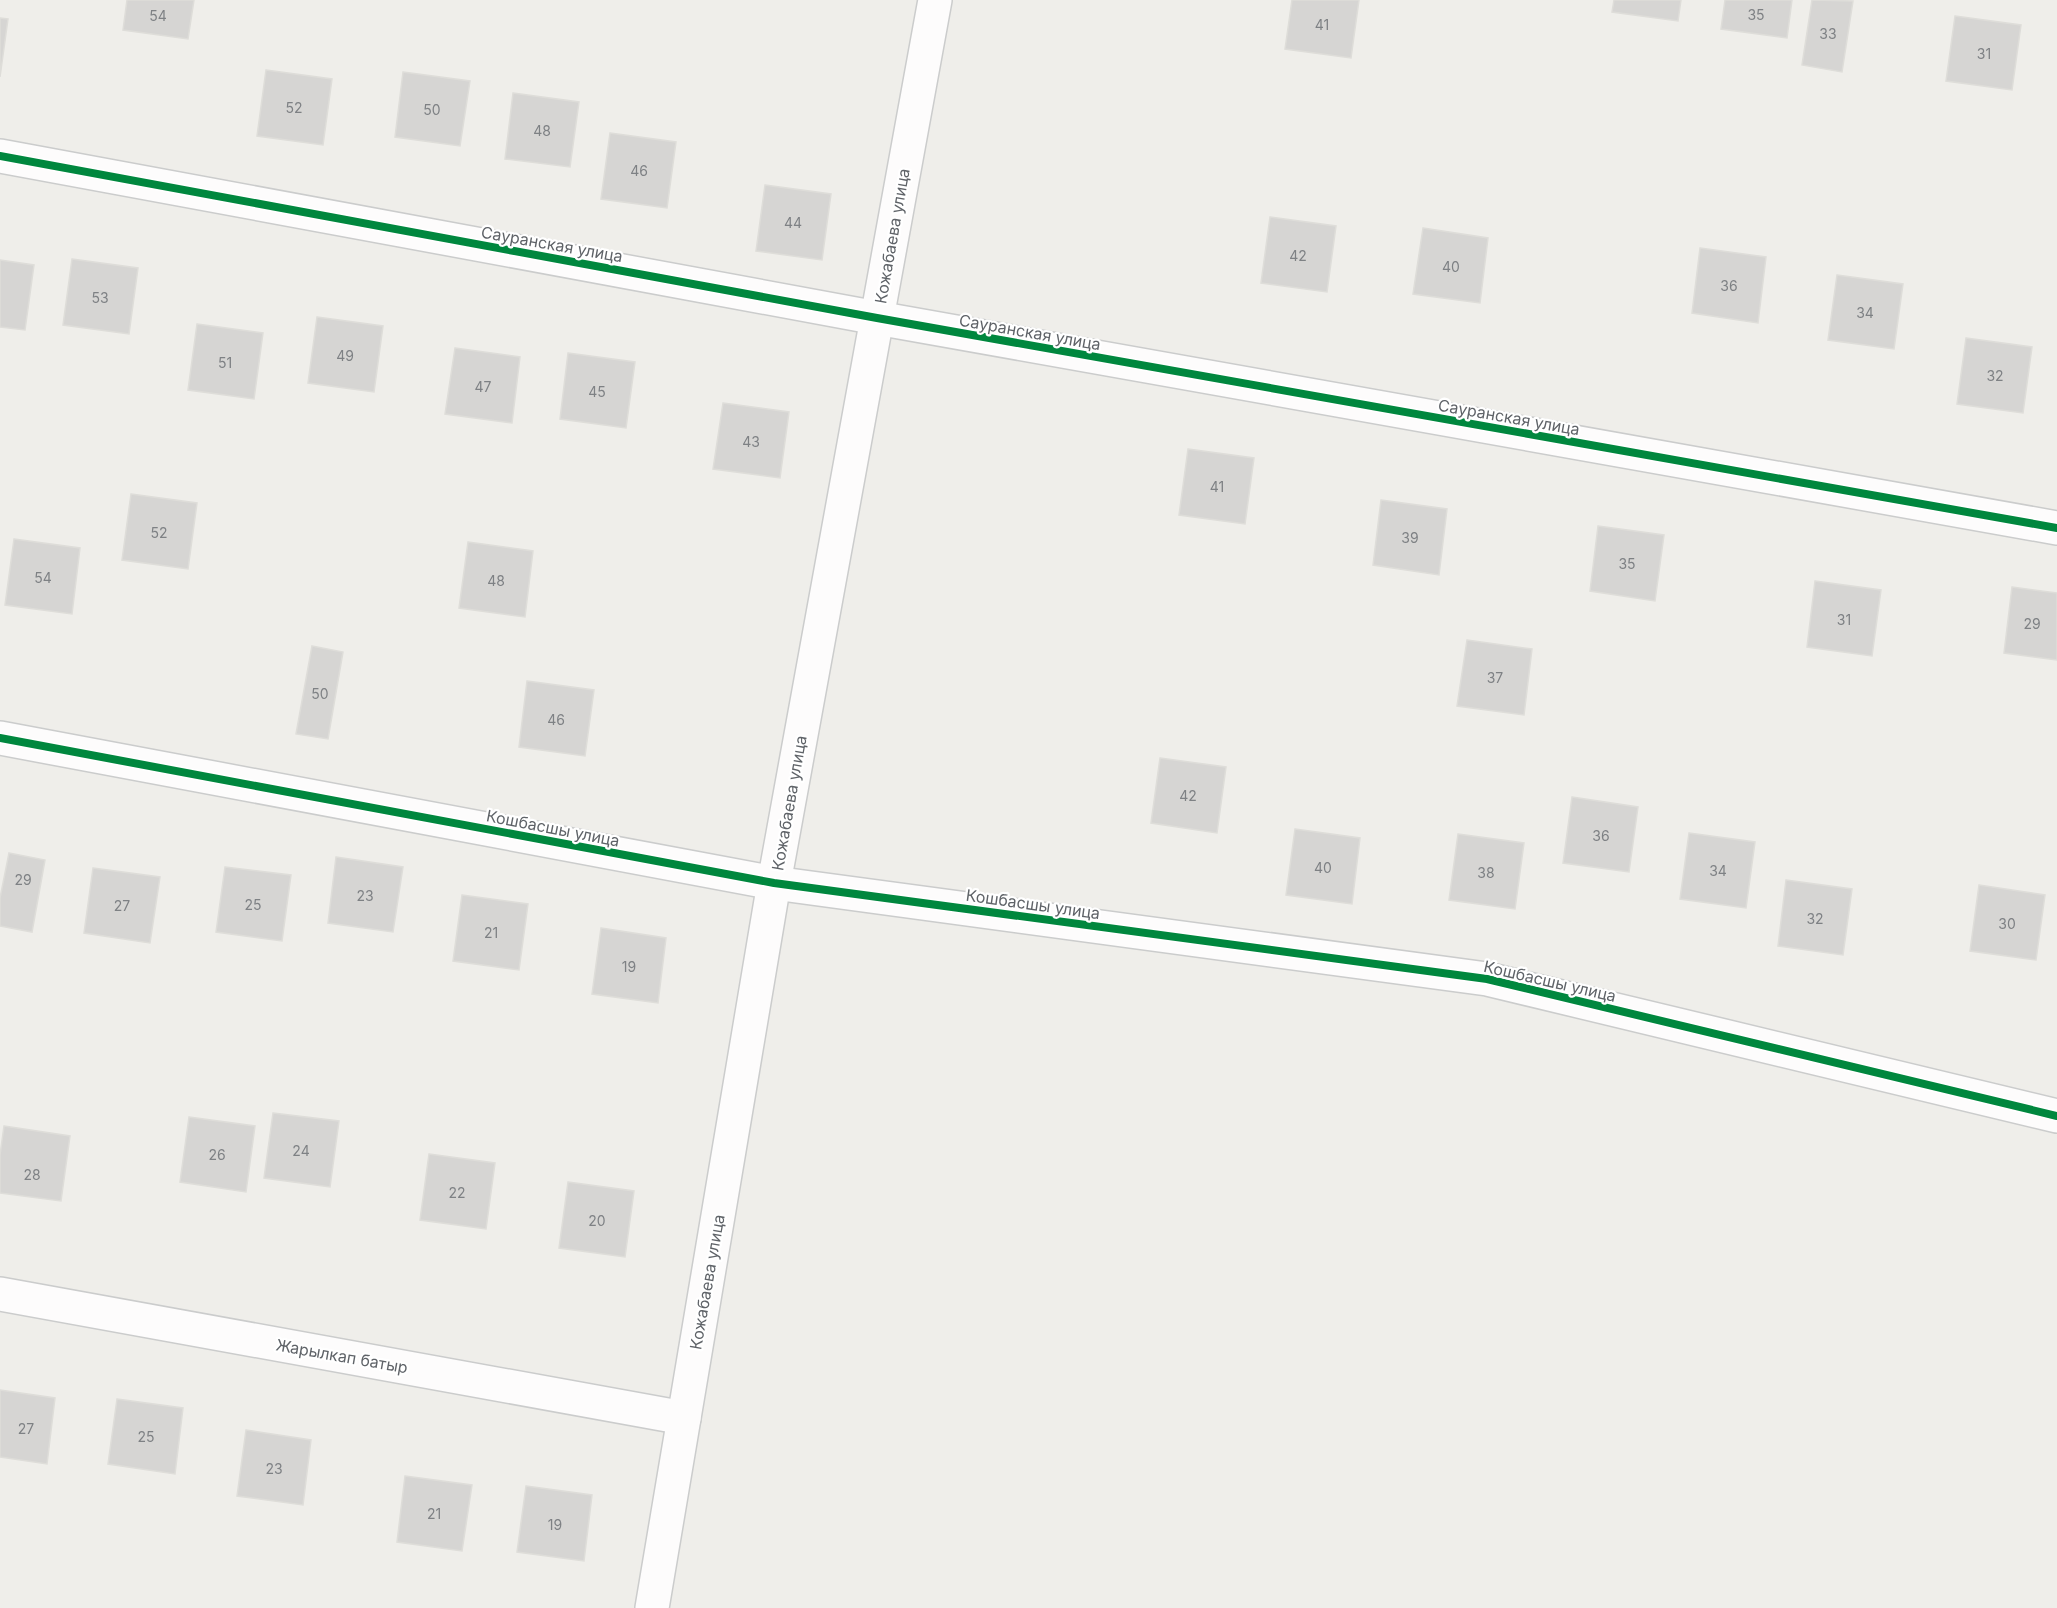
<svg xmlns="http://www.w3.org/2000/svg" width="2057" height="1608" font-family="Inter,sans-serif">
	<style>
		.building { fill: #d6d5d3; stroke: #deddd9; stroke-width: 1.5 }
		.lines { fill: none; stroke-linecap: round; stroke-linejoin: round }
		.minor-casing { stroke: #cbcccc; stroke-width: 36 }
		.minor { stroke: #fdfcfc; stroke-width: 33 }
		.cycleway-casing { stroke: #fff; stroke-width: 11 }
		.cycleway { stroke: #00873e; stroke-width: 8 }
		.labels { text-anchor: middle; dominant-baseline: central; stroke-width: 4.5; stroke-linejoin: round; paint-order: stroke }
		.number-label { font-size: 14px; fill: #7e8184 }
		.street-label { font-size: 16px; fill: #5f6368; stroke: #fff }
	</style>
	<rect width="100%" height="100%" fill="#efeeea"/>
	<g class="building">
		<polygon points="127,0 194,0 188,39 123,30"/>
		<polygon points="1292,0 1359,0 1351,58 1285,49"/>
		<polygon points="1614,0 1681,0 1678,21 1612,12"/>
		<polygon points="1725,0 1792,0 1787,38 1721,29"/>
		<polygon points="1812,0 1853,1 1842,72 1802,65"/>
		<polygon points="1955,16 2021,25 2012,90 1946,81"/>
		<polygon points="0,18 8,19 0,77"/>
		<polygon points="266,70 332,79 323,145 257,136"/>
		<polygon points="403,72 470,81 460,146 395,137"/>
		<polygon points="513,93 579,102 570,167 505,159"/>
		<polygon points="610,133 676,142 667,208 601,199"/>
		<polygon points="765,185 831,194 822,260 756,251"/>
		<polygon points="1270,217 1336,226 1327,292 1261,283"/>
		<polygon points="1423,228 1488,238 1480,303 1413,294"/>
		<polygon points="1700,248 1766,257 1758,323 1692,313"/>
		<polygon points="72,259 138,268 129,334 63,325"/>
		<polygon points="0,260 34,265 25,330 0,327"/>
		<polygon points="1837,275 1903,284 1894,349 1828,340"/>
		<polygon points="317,317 383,326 374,392 308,383"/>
		<polygon points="197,324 263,333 254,399 188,390"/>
		<polygon points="1966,338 2032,347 2023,413 1957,404"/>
		<polygon points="455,348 520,357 512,423 445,414"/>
		<polygon points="568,353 635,362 626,428 560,419"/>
		<polygon points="723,403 789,412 780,478 713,469"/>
		<polygon points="1188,449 1254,458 1245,524 1179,515"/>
		<polygon points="131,494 197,503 188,569 122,560"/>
		<polygon points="1381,500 1447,509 1439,575 1373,565"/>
		<polygon points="1598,526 1664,535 1655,601 1590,591"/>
		<polygon points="14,539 80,548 72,614 5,605"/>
		<polygon points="468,542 533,551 525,617 459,608"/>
		<polygon points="1815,581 1881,590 1872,656 1807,647"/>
		<polygon points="2012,587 2057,593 2057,660 2004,653"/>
		<polygon points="1467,640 1532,649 1524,715 1457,706"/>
		<polygon points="312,646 343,652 328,739 296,734"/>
		<polygon points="527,681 594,690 585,756 519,747"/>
		<polygon points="1160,758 1226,767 1217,833 1151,823"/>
		<polygon points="1572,797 1638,807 1629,872 1563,863"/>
		<polygon points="1295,829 1360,838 1352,904 1286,895"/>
		<polygon points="1689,833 1755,842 1746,908 1680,899"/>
		<polygon points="1458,834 1524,843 1515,909 1449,900"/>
		<polygon points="9,853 45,860 32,932 0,926 0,898"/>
		<polygon points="336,857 403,867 393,932 328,923"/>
		<polygon points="225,867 291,875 282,941 216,932"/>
		<polygon points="93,868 160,877 150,943 84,933"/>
		<polygon points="1786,880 1852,889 1843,955 1778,946"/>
		<polygon points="1979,885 2045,895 2036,960 1970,951"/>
		<polygon points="462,895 528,904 519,970 453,961"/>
		<polygon points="601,928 666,938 658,1003 592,994"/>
		<polygon points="273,1113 339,1121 330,1187 264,1178"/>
		<polygon points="189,1117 255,1126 246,1192 180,1182"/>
		<polygon points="4,1126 70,1136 61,1201 0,1193 0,1155"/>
		<polygon points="429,1154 495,1163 486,1229 420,1220"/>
		<polygon points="568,1182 634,1191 625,1257 559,1248"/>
		<polygon points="0,1390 55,1398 47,1464 0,1457"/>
		<polygon points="117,1399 183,1408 175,1474 108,1464"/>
		<polygon points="246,1430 311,1440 303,1505 237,1496"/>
		<polygon points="405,1476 472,1485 462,1551 397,1542"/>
		<polygon points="526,1486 592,1495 584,1561 517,1552"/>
	</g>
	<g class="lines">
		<g class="minor-casing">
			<g id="minor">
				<polyline points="0,156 877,318 2057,528"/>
				<polyline points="0,738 774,883 1487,979 2057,1116"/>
				<polyline points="0,1294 684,1418"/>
				<polyline points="652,1608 774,883 935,0"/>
			</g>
		</g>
		<use href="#minor" class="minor"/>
		<g class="cycleway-casing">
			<g id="cycleway">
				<polyline points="0,156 877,318 2057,528"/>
				<polyline points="0,738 774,883 1487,979 2057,1116"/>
			</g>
		</g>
		<use href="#cycleway" class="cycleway"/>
	</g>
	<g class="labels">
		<g class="number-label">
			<text x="1756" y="14">35</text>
			<text x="158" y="15">54</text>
			<text x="1322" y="24">41</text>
			<text x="1828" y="33">33</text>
			<text x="1984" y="53">31</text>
			<text x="294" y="107">52</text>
			<text x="432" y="109">50</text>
			<text x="542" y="130">48</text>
			<text x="639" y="170">46</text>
			<text x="793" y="222">44</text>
			<text x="1298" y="255">42</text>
			<text x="1451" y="266">40</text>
			<text x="1729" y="285">36</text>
			<text x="100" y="297">53</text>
			<text x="1865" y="312">34</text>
			<text x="345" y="355">49</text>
			<text x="225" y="362">51</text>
			<text x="1995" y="375">32</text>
			<text x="483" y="386">47</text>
			<text x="597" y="391">45</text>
			<text x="751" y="441">43</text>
			<text x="1217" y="486">41</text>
			<text x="159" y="532">52</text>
			<text x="1410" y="537">39</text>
			<text x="1627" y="563">35</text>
			<text x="43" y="577">54</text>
			<text x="496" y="580">48</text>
			<text x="1844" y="619">31</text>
			<text x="2032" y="623">29</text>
			<text x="1495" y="677">37</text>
			<text x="320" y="693">50</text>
			<text x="556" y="719">46</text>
			<text x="1188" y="795">42</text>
			<text x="1601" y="835">36</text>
			<text x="1323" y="867">40</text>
			<text x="1718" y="870">34</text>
			<text x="1486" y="872">38</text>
			<text x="23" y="879">29</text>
			<text x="365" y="895">23</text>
			<text x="253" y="904">25</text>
			<text x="122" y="905">27</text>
			<text x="1815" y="918">32</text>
			<text x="2007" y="923">30</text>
			<text x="491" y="932">21</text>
			<text x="629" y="966">19</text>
			<text x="301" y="1150">24</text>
			<text x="217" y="1154">26</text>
			<text x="32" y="1174">28</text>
			<text x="457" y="1192">22</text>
			<text x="597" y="1220">20</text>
			<text x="26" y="1428">27</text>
			<text x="146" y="1436">25</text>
			<text x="274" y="1468">23</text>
			<text x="434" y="1513">21</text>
			<text x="555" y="1524">19</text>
		</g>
		<g class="street-label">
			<text transform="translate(892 236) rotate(-80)">Кожабаева улица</text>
			<text transform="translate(552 244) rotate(10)">Сауранская улица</text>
			<text transform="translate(1030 332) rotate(10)">Сауранская улица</text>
			<text transform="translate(1509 417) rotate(10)">Сауранская улица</text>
			<text transform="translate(789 803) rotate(-80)">Кожабаева улица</text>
			<text transform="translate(553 828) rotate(11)">Кошбасшы улица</text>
			<text transform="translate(1033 904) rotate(8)">Кошбасшы улица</text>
			<text transform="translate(1550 981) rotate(13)">Кошбасшы улица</text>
			<text transform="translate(707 1282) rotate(-80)">Кожабаева улица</text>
			<text transform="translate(342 1356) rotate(10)">Жарылкап батыр</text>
		</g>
	</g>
</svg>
